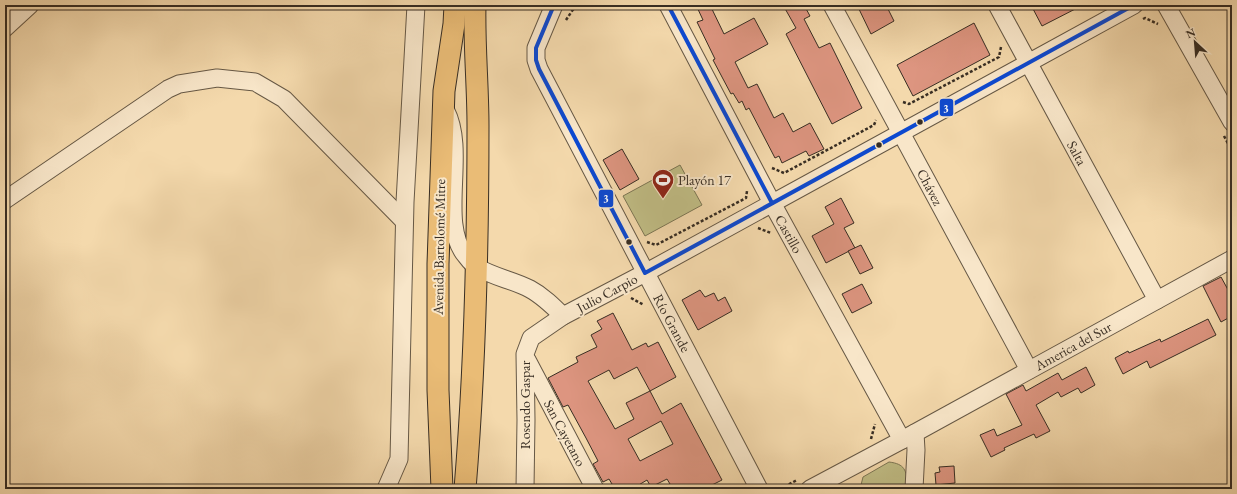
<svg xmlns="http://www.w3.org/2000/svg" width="1237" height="494" font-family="'EB Garamond',serif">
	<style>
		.green { fill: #c1be86; stroke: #7c7654 }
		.building { fill: #dd9580; stroke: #372d23; fill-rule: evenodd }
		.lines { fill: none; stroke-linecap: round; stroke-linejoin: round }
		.minor-casing { stroke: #665845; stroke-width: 19 }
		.major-casing { stroke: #372d23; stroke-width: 23 }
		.path { stroke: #372d23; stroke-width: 2.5; stroke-dasharray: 3 2; stroke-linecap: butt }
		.minor { stroke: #f8e6c9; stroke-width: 17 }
		.major { stroke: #eabc76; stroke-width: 21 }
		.bus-1-casing { stroke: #f8e6c9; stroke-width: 7 }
		.bus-1 { stroke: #0d49d0; stroke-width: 4 }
		.bus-dot { fill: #372d23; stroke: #f8e6c9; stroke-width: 1.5 }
		.labels { text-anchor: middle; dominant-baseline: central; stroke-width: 4; stroke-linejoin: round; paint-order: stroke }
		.street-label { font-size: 14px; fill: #372d23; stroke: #f8e6c9 }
		.poi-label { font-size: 14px; fill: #372d23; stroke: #f8e6c9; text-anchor: start }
		.line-badge { stroke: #f8e6c9; stroke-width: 1.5 }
		.badge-label { font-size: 11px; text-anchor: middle; font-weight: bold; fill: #fff }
	</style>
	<rect width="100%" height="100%" fill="#f4d9ac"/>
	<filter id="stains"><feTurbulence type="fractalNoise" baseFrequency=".005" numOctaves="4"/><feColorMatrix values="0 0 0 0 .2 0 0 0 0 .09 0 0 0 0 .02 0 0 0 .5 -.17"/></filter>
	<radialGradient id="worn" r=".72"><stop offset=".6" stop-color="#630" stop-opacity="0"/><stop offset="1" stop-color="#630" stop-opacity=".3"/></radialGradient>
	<g class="green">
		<polygon points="680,165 702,205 645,236 623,196"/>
		<path d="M889 462C905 464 906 470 908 485L905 489H860L863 477Z"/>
	</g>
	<g class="building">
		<polygon points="696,5 710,5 724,34 754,18 768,44 735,62 748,88 757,84 774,118 783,113 793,132 810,123 824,149 809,156 806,151 782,163 779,156 775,158 749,108 746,110 742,101 739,103 733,93 731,94 713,60 715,59 697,22 703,20"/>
		<polygon points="783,5 804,5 810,16 804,19 819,48 830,43 862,108 832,124 786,34 796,28"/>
		<polygon points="857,5 886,5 894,21 871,34"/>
		<polygon points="1031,5 1083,5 1042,26"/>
		<polygon points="974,23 990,55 913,96 897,65"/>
		<polygon points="622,149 639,179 620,190 603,160"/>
		<polygon points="841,198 854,223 844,228 855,248 826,263 812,236 834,224 825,207"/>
		<polygon points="861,245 873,268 860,274 848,251"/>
		<polygon points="1221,277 1232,297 1232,316 1221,322 1203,286"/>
		<polygon points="862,284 872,303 852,313 842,294"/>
		<polygon points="700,290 705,297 714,293 718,301 725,297 732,311 698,330 682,300"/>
		<path d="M613 313 632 350 646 343 648 347 658 342 676 377 650 391 662 414 681 403 722 480 704 489H673L667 479 651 487 647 480 632 489H615L609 479 603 482 593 464 598 461 586 438 568 405 563 407 548 378 578 362 576 357 597 347 591 335 602 329 597 321ZM637 367 650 391 626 403 634 419 615 429 588 381 609 370 614 379ZM661 421 673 444 640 461 628 439Z"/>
		<polygon points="1208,319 1216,335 1150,368 1147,361 1123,374 1115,358 1128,351 1129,353 1160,339 1161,342"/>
		<polygon points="1086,367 1095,385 1081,393 1078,388 1061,397 1058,392 1036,405 1050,431 1036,438 1034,434 1004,448 1005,450 991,457 980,435 994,429 997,436 1022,425 1006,394 1023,385 1026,391 1058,373 1062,380"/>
		<polygon points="954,466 955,483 936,485 935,473 940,472 939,467"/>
	</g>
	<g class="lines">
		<g class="minor-casing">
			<g id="minor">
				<polyline points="554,5 536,48 536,60 539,69 759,489"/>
				<polyline points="668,5 772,203 902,440"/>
				<polyline points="832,5 1029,370"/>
				<polyline points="997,5 1157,300"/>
				<polyline points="1166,5 1232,122"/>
				<polyline points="5,8 11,5"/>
				<polyline points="5,28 30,5"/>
				<path d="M446 111C467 152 438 224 466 256 469 260 473 265 477 267 493 277 513 280 530 289 543 296 553 306 563 316"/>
				<polyline points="5,200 168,89 179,84 217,78 255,82 284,99 404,221"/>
				<polyline points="527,360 595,489"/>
				<polyline points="386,489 399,459 405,202 416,5"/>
				<polyline points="525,489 526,420 525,354 531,338 563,316 645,273 1134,5"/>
				<polyline points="810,489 902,440 1232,259"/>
				<polyline points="914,489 916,450 915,433"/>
			</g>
		</g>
		<g class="major-casing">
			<g id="major">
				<polyline points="442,489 438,390 438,264 444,91 454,24 455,5"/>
				<path d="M465 489C475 368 478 247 478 126 478 86 474 45 475 5"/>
			</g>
		</g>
		<g class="path">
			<polyline points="1143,19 1145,18 1158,24"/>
			<polyline points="566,20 576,5"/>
			<polyline points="903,102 909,104 999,57 1001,47"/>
			<polyline points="1224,136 1232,151"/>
			<polyline points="772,168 784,173 874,125 876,120"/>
			<polyline points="758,228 771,233"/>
			<polyline points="647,242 656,245 746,198 747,191"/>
			<polyline points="631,298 644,305"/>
			<polyline points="871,439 875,424"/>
			<polyline points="780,489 797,480"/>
		</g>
		<use href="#minor" class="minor"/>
		<use href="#major" class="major"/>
		<g class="bus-1-casing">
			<g id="bus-1">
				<polyline points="554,5 536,48 536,60 539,69 645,273 1134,5"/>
				<polyline points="668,5 772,203"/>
			</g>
		</g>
		<use href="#bus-1" class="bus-1"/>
	</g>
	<defs>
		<g id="stadium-pin" transform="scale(1.15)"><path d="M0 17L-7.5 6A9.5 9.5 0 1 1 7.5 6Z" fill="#8f2418" stroke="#f8e6c9"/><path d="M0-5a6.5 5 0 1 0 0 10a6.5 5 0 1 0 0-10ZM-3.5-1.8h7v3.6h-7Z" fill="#fff"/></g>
	</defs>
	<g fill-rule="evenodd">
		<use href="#stadium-pin" x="663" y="180"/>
	</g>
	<g class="bus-dot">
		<circle cx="920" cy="122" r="3.5"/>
		<circle cx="879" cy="145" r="3.5"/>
		<circle cx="629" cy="242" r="3.5"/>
	</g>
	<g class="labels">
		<g class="street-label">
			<text transform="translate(1077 153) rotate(61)">Salta</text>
			<text transform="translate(930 187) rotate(62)">Chávez</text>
			<text transform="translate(789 234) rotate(61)">Castillo</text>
			<text transform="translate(439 247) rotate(-89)">Avenida Bartolomé Mitre</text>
			<text transform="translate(607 293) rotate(-28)">Julio Carpio</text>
			<text transform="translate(672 323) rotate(62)">Río Grande</text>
			<text transform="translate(1073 346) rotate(-29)">America del Sur</text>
			<text transform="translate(525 405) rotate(-90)">Rosendo Gaspar</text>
			<text transform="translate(565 433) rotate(62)">San Cayetano</text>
		</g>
		<g class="poi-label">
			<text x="678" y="180">Playón 17</text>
		</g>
	</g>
	<g class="line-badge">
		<rect x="939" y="98" width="15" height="19" rx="4" fill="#0d49d0"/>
		<rect x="598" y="189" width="16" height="19" rx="4" fill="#0d49d0"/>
	</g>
	<g class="badge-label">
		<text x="946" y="112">3</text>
		<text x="606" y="202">3</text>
	</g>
	<rect width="1237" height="494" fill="none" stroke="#f4d9ac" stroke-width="20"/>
	<rect x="6" y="6" width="1225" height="482" fill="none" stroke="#372d23" stroke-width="2"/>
	<rect x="10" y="10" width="1217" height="474" fill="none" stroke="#372d23"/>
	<g transform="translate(1195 42) rotate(334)" stroke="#f8e6c9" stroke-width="3" paint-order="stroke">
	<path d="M0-3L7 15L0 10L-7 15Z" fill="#372d23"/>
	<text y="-6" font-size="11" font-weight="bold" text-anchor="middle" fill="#372d23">N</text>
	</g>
	<rect width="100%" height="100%" filter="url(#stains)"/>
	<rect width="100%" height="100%" fill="url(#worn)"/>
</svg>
